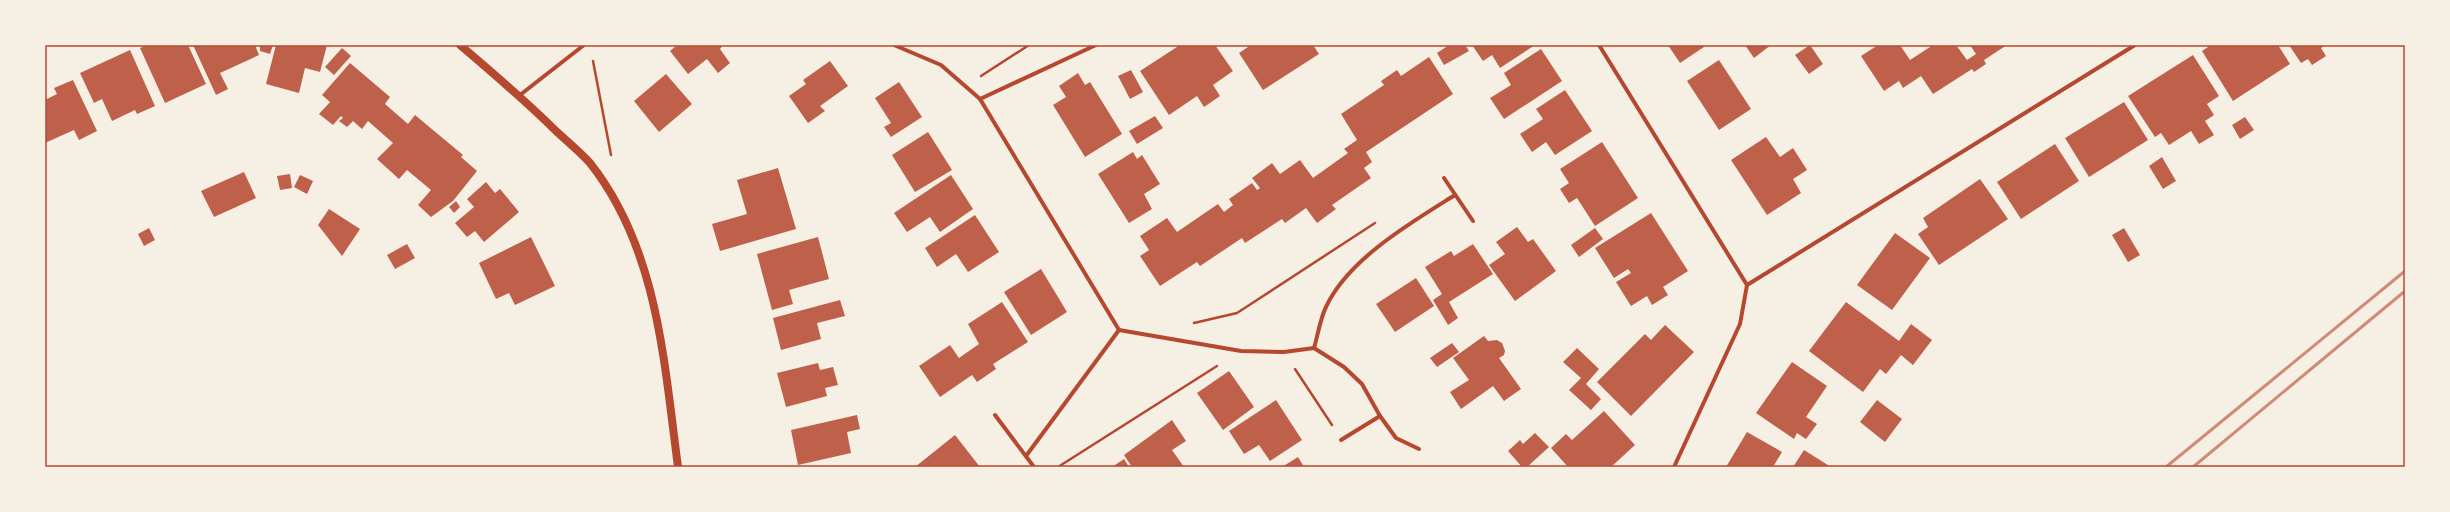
<svg xmlns="http://www.w3.org/2000/svg" width="2450" height="512" font-family="'PT Sans',sans-serif">
	<style>
		.building { fill: #bf614a }
		.lines { fill: none; stroke-linecap: round; stroke-linejoin: round }
		.path { stroke: #b5482f; stroke-width: 2.5 }
		.minor { stroke: #b5482f; stroke-width: 4 }
		.secondary { stroke: #b5482f; stroke-width: 8 }
		.rail { stroke: #cf8b77; stroke-width: 3 }
		.neatline { fill: none; stroke: #b5482f; stroke-width: 1.5 }
	</style>
	<rect width="100%" height="100%" fill="#f6efe4"/>
	<g class="building">
		<polygon points="147,45 188,45 206,84 165,103 140,48"/>
		<polygon points="193,45 255,45 259,55 220,73 228,89 216,95"/>
		<polygon points="260,45 273,45 270,54 260,51"/>
		<polygon points="276,45 327,45 320,72 305,68 299,93 266,84"/>
		<polygon points="677,45 723,45 720,49 730,63 718,73 707,59 688,74 670,51"/>
		<polygon points="1180,45 1215,45 1233,71 1213,85 1220,96 1204,107 1197,96 1169,115 1140,71"/>
		<polygon points="1251,45 1313,45 1319,54 1263,90 1239,53"/>
		<polygon points="1449,45 1465,45 1469,51 1444,65 1437,53"/>
		<polygon points="1472,45 1535,45 1500,68 1492,55 1483,61"/>
		<polygon points="1668,45 1707,45 1680,63"/>
		<polygon points="1745,45 1771,45 1754,58"/>
		<polygon points="1810,45 1823,64 1809,74 1795,55"/>
		<polygon points="1878,45 1900,45 1910,60 1933,45 1956,45 1967,60 1976,54 1970,45 2007,45 1984,60 1986,64 1974,72 1972,69 1933,94 1921,76 1903,88 1899,81 1884,91 1861,56"/>
		<polygon points="2211,45 2278,45 2290,64 2233,101 2202,51"/>
		<polygon points="2289,45 2326,45 2321,48 2326,56 2312,65 2308,59 2301,63"/>
		<polygon points="342,48 351,56 334,75 325,67"/>
		<polygon points="1541,49 1562,81 1504,119 1490,98 1511,85 1504,73"/>
		<polygon points="130,50 155,106 137,114 135,110 112,121 102,99 94,103 80,73"/>
		<polygon points="2193,55 2219,96 2207,104 2214,115 2205,121 2214,135 2199,144 2191,131 2169,145 2161,133 2155,137 2128,96"/>
		<polygon points="1429,57 1453,94 1366,152 1372,162 1364,168 1371,178 1332,205 1336,209 1317,223 1306,208 1285,223 1282,219 1245,243 1242,238 1200,266 1197,262 1160,286 1140,256 1149,250 1140,236 1167,218 1177,232 1218,204 1224,212 1233,205 1229,199 1252,183 1257,190 1260,188 1252,178 1272,163 1280,174 1300,160 1313,178 1348,153 1344,149 1357,140 1341,114 1384,85 1381,81 1397,70 1401,76"/>
		<polygon points="1719,60 1751,109 1719,130 1687,81"/>
		<polygon points="830,61 848,86 820,106 825,111 808,123 789,96 806,84 803,80"/>
		<polygon points="350,63 390,97 385,104 408,124 415,115 463,155 461,157 477,171 453,201 431,217 418,205 431,190 407,170 399,179 377,159 393,143 368,121 362,129 353,121 347,127 339,121 343,118 341,116 333,125 319,114 330,102 322,95"/>
		<polygon points="1131,70 1143,92 1130,99 1118,76"/>
		<polygon points="1078,73 1085,85 1090,82 1122,134 1085,157 1053,105 1066,97 1059,86"/>
		<polygon points="666,74 692,104 659,132 634,101"/>
		<polygon points="73,80 97,131 79,140 74,130 45,143 45,100 57,94 54,88"/>
		<polygon points="899,82 922,117 891,137 884,127 891,123 875,98"/>
		<polygon points="1565,90 1592,131 1555,155 1546,142 1532,152 1520,134 1543,119 1536,109"/>
		<polygon points="2124,102 2148,140 2089,177 2065,138"/>
		<polygon points="1155,116 1163,128 1137,144 1129,131"/>
		<polygon points="2245,117 2254,130 2240,139 2232,125"/>
		<polygon points="928,132 952,170 915,192 892,155"/>
		<polygon points="1766,137 1780,157 1793,148 1807,170 1793,179 1801,193 1767,215 1731,160"/>
		<polygon points="1602,142 1638,198 1595,226 1577,198 1569,203 1560,189 1569,183 1560,169"/>
		<polygon points="2055,144 2079,181 2021,219 1997,182"/>
		<polygon points="1133,152 1137,159 1142,155 1160,184 1144,194 1152,209 1129,223 1098,174"/>
		<polygon points="2162,157 2176,181 2163,189 2149,166"/>
		<polygon points="778,168 796,229 720,251 712,224 747,214 737,180"/>
		<polygon points="244,172 256,198 214,217 201,191"/>
		<polygon points="290,174 292,188 280,190 277,176"/>
		<polygon points="300,175 313,181 307,194 294,187"/>
		<polygon points="951,175 973,209 940,232 930,217 907,232 894,213"/>
		<polygon points="1980,179 2008,219 1939,265 1918,234 1928,227 1923,218"/>
		<polygon points="486,182 495,193 500,189 519,212 484,242 475,231 467,237 455,223 474,207 467,199"/>
		<polygon points="456,201 460,207 454,213 449,207"/>
		<polygon points="329,209 360,229 342,256 318,225"/>
		<polygon points="1651,213 1688,271 1663,287 1668,295 1652,305 1647,296 1631,306 1616,282 1631,273 1628,269 1614,278 1595,248"/>
		<polygon points="975,215 999,252 968,272 956,254 937,267 925,248"/>
		<polygon points="1517,227 1528,242 1533,239 1556,271 1515,301 1489,265 1505,254 1496,242"/>
		<polygon points="149,228 155,240 144,246 138,234"/>
		<polygon points="1595,228 1603,239 1579,257 1571,245"/>
		<polygon points="2124,228 2140,255 2128,262 2112,235"/>
		<polygon points="1895,233 1930,258 1892,310 1857,285"/>
		<polygon points="531,237 555,286 515,305 509,293 496,299 479,263"/>
		<polygon points="818,237 829,279 789,290 793,304 772,310 757,254"/>
		<polygon points="407,244 415,258 395,269 387,255"/>
		<polygon points="1473,244 1493,274 1449,302 1458,318 1448,325 1433,300 1442,294 1425,267 1451,251 1454,256"/>
		<polygon points="1041,269 1067,312 1031,335 1004,292"/>
		<polygon points="1416,278 1434,306 1395,332 1376,304"/>
		<polygon points="840,300 845,316 817,323 821,339 781,350 773,318"/>
		<polygon points="1002,302 1028,342 993,364 996,369 977,382 972,375 940,397 919,366 950,345 959,358 979,344 968,324"/>
		<polygon points="1846,302 1899,341 1911,324 1932,340 1913,365 1901,355 1886,374 1880,369 1863,392 1809,351"/>
		<polygon points="1665,325 1694,352 1631,416 1597,382 1645,334 1651,340"/>
		<polygon points="1484,336 1488,341 1497,340 1502,343 1505,351 1504,355 1499,358 1521,389 1504,401 1493,386 1461,409 1450,392 1469,380 1453,358"/>
		<polygon points="1452,343 1459,352 1437,367 1430,358"/>
		<polygon points="1577,348 1599,369 1586,384 1601,399 1591,410 1569,390 1581,378 1563,362"/>
		<polygon points="1792,362 1827,386 1806,417 1817,424 1806,439 1797,433 1794,439 1756,413"/>
		<polygon points="818,363 820,370 833,367 838,385 825,388 827,396 786,407 777,373"/>
		<polygon points="1229,371 1254,407 1223,430 1197,393"/>
		<polygon points="1276,400 1302,440 1270,461 1259,445 1244,454 1229,431"/>
		<polygon points="1877,400 1902,419 1885,442 1860,422"/>
		<polygon points="1604,411 1635,445 1611,467 1568,467 1551,448 1566,434 1572,440"/>
		<polygon points="857,415 860,429 847,432 851,453 798,465 791,430"/>
		<polygon points="1172,420 1186,441 1172,450 1184,467 1132,467 1124,455"/>
		<polygon points="1747,432 1782,452 1773,467 1726,467"/>
		<polygon points="1535,433 1549,447 1527,467 1522,467 1508,451 1520,440 1523,444"/>
		<polygon points="955,435 980,467 915,467"/>
		<polygon points="1804,450 1831,467 1793,467"/>
		<polygon points="1298,457 1304,467 1282,467"/>
		<polygon points="1124,459 1129,467 1112,467"/>
	</g>
	<g class="lines">
		<g class="path">
			<polyline points="593,61 611,155"/>
			<polyline points="981,76 1029,45"/>
			<polyline points="1194,323 1237,313 1375,223"/>
			<polyline points="1295,369 1332,425"/>
			<polyline points="1058,467 1217,366"/>
		</g>
		<g class="minor">
			<polyline points="894,45 941,65 980,99 1119,330 1241,351 1284,352 1314,348 1344,367 1362,384 1380,416 1396,438 1419,449"/>
			<polyline points="1599,45 1747,285"/>
			<polyline points="520,95 584,45"/>
			<polyline points="980,99 1096,45"/>
			<polyline points="1444,178 1473,221"/>
			<path d="M1314 348C1318 335 1320 319 1326 307 1348 259 1412 222 1455 195"/>
			<polyline points="995,415 1034,467"/>
			<polyline points="1341,440 1380,416"/>
			<polyline points="1026,456 1119,330"/>
			<polyline points="1674,467 1740,324 1747,285 2135,45"/>
		</g>
		<path class="secondary" d="M460 45C493 73 526 101 557 132 568 142 580 152 590 163 658 249 664 362 678 467"/>
		<g class="rail">
			<polyline points="2166,467 2405,271"/>
			<polyline points="2193,467 2405,291"/>
		</g>
	</g>
	<rect width="2450" height="512" fill="none" stroke="#f6efe4" stroke-width="92"/>
	<rect x="46" y="46" width="2358" height="420" class="neatline"/>
</svg>
